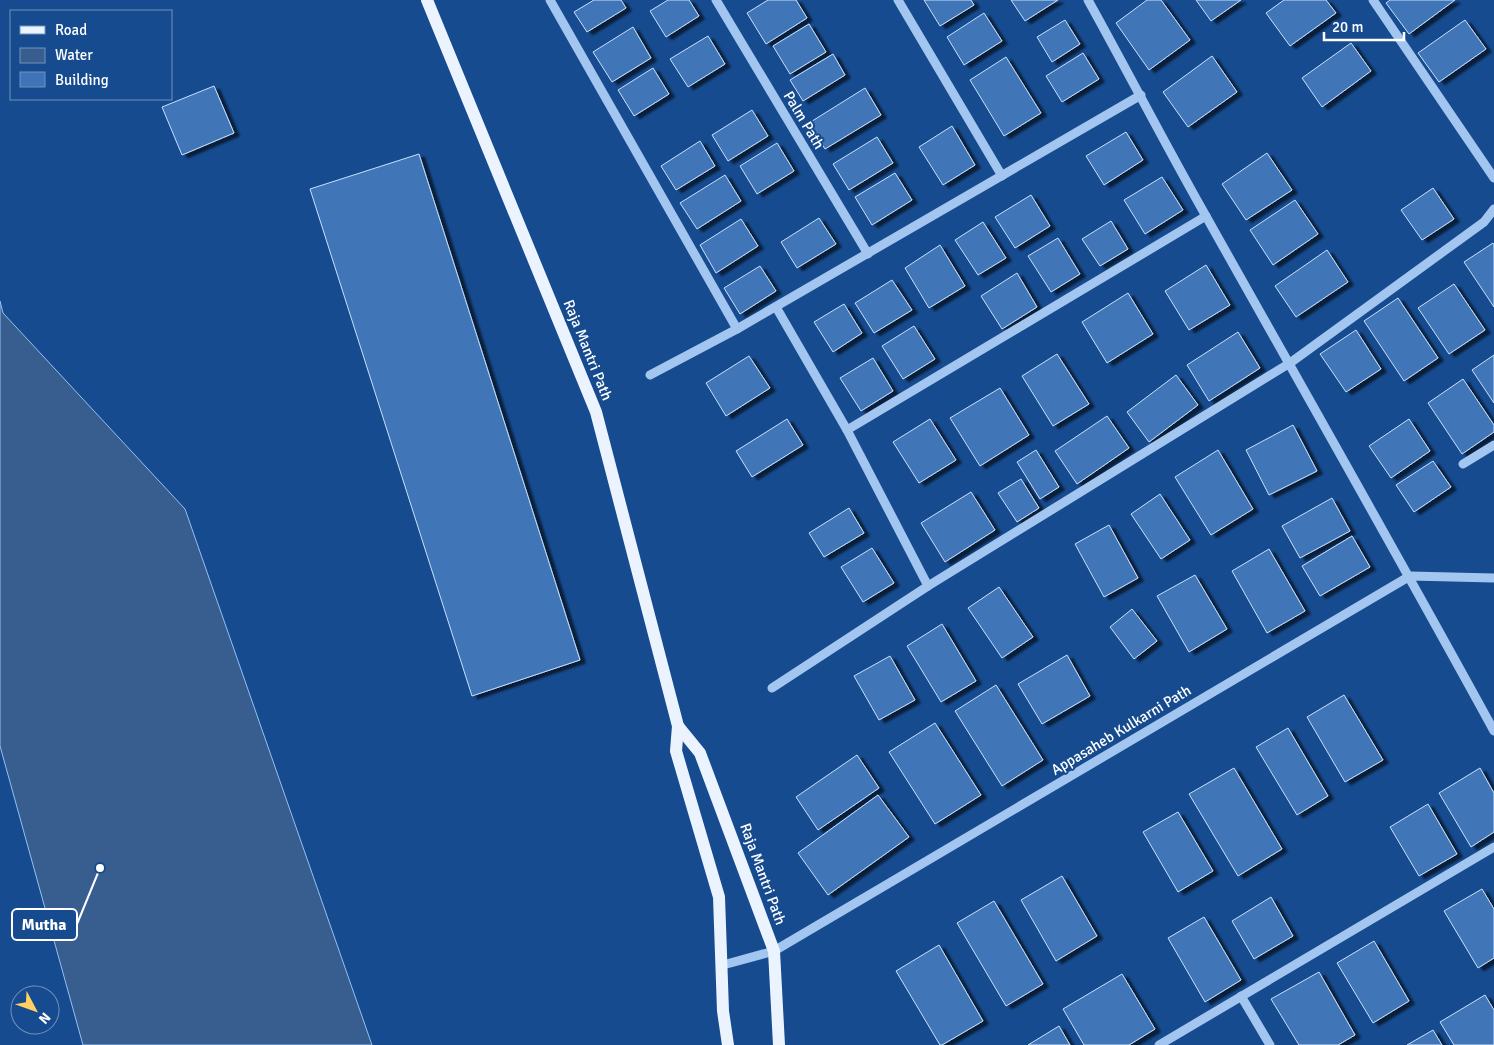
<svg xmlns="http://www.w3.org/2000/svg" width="1494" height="1045" font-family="Signika,sans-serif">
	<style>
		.water { fill: #385e90; stroke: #95c0f2 }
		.building { fill: #3f75b8; stroke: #c9e0fb; filter: url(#shadow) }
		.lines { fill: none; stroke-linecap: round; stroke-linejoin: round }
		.minor { stroke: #a3c6f0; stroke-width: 9 }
		.major { stroke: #ebf3ff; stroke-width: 12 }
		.labels { text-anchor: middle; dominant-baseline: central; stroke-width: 4; stroke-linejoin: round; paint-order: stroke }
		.street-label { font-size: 15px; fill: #fff; stroke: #164b8f }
		.leader { fill: none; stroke: #fff; stroke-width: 2 }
		.callout-dot { fill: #fff; stroke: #164b8f; stroke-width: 2 }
		.callout { fill: #164b8f; stroke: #fff; stroke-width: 2 }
		.callout-label { font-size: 16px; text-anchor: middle; font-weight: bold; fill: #fff }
	</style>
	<defs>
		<filter id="shadow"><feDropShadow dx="5.5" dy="3" stdDeviation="1" flood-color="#0009"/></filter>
	</defs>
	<rect width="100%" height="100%" fill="#164b8f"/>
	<polygon class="water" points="0,301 3,313 185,509 372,1045 83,1045 0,746"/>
	<g class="building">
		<polygon points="594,0 621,0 626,8 587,32 574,12"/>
		<polygon points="668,0 689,0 699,16 666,37 650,11"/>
		<polygon points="768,0 796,0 807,18 766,44 747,13"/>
		<polygon points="924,0 971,0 974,5 940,26"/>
		<polygon points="1011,0 1058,0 1025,21"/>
		<polygon points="1147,0 1161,0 1190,40 1149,70 1116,23"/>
		<polygon points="1196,0 1241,0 1211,21"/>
		<polygon points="1284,0 1326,0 1336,13 1290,46 1266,13"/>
		<polygon points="1390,0 1455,0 1409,34 1386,3"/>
		<polygon points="984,13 1002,41 964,65 947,37"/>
		<polygon points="1065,20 1080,44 1052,62 1037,37"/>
		<polygon points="1465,20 1486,49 1439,82 1418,53"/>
		<polygon points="809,24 826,52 790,74 773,46"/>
		<polygon points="633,27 651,58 612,82 593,52"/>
		<polygon points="708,36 725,64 688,87 670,59"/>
		<polygon points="1351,43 1371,71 1322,107 1302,78"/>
		<polygon points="1083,53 1099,79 1062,102 1046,76"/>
		<polygon points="833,54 845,75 803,101 790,80"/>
		<polygon points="1212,56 1237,92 1188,127 1163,92"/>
		<polygon points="1006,57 1041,113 1004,136 970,80"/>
		<polygon points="653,68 669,94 634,116 618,90"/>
		<polygon points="214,86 234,133 182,155 162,107"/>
		<polygon points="865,88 881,115 825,149 809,123"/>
		<polygon points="752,110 768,136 728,161 712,135"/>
		<polygon points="952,126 975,165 943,185 919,147"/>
		<polygon points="1126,132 1143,160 1104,185 1086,156"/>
		<polygon points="877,137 893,163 849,190 833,164"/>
		<polygon points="700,141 715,166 676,190 661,166"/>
		<polygon points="777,143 794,171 757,194 740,166"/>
		<polygon points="1267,153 1292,190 1246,220 1222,184"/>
		<polygon points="419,154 580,660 472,696 310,189"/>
		<polygon points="895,173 912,200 872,225 855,197"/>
		<polygon points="725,175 741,201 697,229 680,203"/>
		<polygon points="1162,177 1183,210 1145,234 1124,200"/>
		<polygon points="1433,188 1454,219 1422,240 1401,210"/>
		<polygon points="1031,195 1050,226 1015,248 995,217"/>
		<polygon points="1295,200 1318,234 1273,265 1250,230"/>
		<polygon points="819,218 836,244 797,268 781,242"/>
		<polygon points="741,219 758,246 716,273 700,245"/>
		<polygon points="1111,221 1128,249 1100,266 1082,239"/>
		<polygon points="983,222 1006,258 978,275 955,240"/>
		<polygon points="1058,238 1080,274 1051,292 1028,256"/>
		<polygon points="1493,243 1494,245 1494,307 1464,262"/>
		<polygon points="940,245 965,286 929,308 905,268"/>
		<polygon points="1327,250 1348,282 1296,317 1275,286"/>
		<polygon points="1206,265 1230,305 1189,330 1165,291"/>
		<polygon points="760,266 776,291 740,314 724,288"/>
		<polygon points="1017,273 1037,307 1002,329 981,296"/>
		<polygon points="892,280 912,310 874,333 855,303"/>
		<polygon points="1454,284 1485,330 1449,354 1418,308"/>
		<polygon points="1128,293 1153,334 1107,363 1082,322"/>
		<polygon points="1398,298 1438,358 1404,381 1364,321"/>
		<polygon points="844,304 862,333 833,352 814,322"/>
		<polygon points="914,326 935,359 903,379 882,346"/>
		<polygon points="1356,330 1381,369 1346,392 1320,354"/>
		<polygon points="1238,332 1260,368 1209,401 1187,365"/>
		<polygon points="1057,354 1089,404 1053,426 1022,376"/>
		<polygon points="1494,355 1494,403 1472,370"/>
		<polygon points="749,356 770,388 726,416 706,383"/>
		<polygon points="873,358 893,391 861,411 840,378"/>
		<polygon points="1176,375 1198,405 1149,442 1127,412"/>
		<polygon points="1463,379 1494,425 1494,432 1462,454 1428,403"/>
		<polygon points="1000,388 1029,435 980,466 950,418"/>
		<polygon points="1107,416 1129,448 1077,484 1055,451"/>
		<polygon points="787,419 803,445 752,477 736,451"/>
		<polygon points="930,419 956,460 919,483 893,442"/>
		<polygon points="1409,419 1430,451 1391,478 1369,446"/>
		<polygon points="1293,425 1317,471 1269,495 1246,450"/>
		<polygon points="1036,450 1059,487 1040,499 1017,462"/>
		<polygon points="1218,450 1253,509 1211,535 1175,477"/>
		<polygon points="1433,461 1451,487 1414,512 1396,485"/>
		<polygon points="1021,479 1039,508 1017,522 998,493"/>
		<polygon points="971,492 995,530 945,562 921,523"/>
		<polygon points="1160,494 1190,540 1161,559 1131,514"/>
		<polygon points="1332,498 1350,531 1300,558 1282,526"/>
		<polygon points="849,508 864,533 824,557 809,533"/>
		<polygon points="1109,525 1138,578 1104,597 1075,544"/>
		<polygon points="1352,536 1370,567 1320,596 1302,566"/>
		<polygon points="872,548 894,583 863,602 841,567"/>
		<polygon points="1269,549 1305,611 1267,633 1232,571"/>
		<polygon points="1195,575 1227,629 1189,652 1157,596"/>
		<polygon points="999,587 1033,637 1002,658 968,608"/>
		<polygon points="1132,609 1157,641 1134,659 1110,627"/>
		<polygon points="942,624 976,681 941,702 907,646"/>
		<polygon points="1067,655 1090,696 1042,724 1018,684"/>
		<polygon points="890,656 915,700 879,720 854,676"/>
		<polygon points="996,685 1043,760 1002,786 955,711"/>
		<polygon points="1344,695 1383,760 1345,782 1307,717"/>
		<polygon points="935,723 981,795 935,824 889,752"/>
		<polygon points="1288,728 1328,796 1297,815 1256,747"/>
		<polygon points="857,755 879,788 818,830 796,797"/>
		<polygon points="1234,768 1282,849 1238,876 1189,794"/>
		<polygon points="1480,768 1494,793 1494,832 1471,847 1439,793"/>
		<polygon points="878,795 909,837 828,895 798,853"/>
		<polygon points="1428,804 1457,854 1419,876 1390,827"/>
		<polygon points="1178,812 1213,871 1178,892 1143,832"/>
		<polygon points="1062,876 1097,936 1056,961 1021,900"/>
		<polygon points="1482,889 1494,909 1494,958 1478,968 1444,911"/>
		<polygon points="1271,897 1293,936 1254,959 1232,921"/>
		<polygon points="994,901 1043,984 1006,1006 957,923"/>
		<polygon points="1204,917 1241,980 1205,1002 1168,938"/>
		<polygon points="1374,941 1409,1001 1373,1023 1337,963"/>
		<polygon points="939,945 983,1021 942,1045 940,1045 896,971"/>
		<polygon points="1319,972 1355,1035 1338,1045 1299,1045 1271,999"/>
		<polygon points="1122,974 1155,1029 1129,1045 1084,1045 1063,1009"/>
		<polygon points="1485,995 1494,1010 1494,1045 1454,1045 1440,1022"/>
		<polygon points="1059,1026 1070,1045 1028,1045"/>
		<polygon points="1433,1030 1442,1045 1407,1045"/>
	</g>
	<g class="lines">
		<g class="minor">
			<polyline points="550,0 737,329"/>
			<polyline points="716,0 868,254"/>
			<polyline points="898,0 1002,176"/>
			<path d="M1088 0C1128 72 1166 146 1207 218 1303 389 1400 559 1494 731"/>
			<polyline points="1373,0 1494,178"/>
			<polyline points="776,307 847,430 1206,216"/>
			<polyline points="650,375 737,329 1141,95"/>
			<polyline points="847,430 928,586"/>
			<polyline points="1463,464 1494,445"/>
			<polyline points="772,688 928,586 1290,363 1484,222 1494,209"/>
			<polyline points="723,965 774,951 1410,576 1494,578"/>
			<polyline points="1241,996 1270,1045"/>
			<polyline points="1159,1045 1494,847"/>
		</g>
		<g class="major">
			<polyline points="427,0 596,412 678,726 676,751 719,897 723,1011 728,1045"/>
			<polyline points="678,726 700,753 774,951 779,1045"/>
		</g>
	</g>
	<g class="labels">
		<g class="street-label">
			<text transform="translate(804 120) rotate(59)">Palm Path</text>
			<text transform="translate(588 350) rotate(68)">Raja Mantri Path</text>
			<text transform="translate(1121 730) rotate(-31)">Appasaheb Kulkarni Path</text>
			<text transform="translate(763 874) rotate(70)">Raja Mantri Path</text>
		</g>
	</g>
	<path class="leader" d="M100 868L77 924"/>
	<circle class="callout-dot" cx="100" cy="868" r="5"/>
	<rect class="callout" x="12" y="909" width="65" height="31" rx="5"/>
	<g class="callout-label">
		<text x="44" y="930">Mutha</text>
	</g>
	<rect x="10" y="10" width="162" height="90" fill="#164b8f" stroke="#7393bc"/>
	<rect x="20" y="26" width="25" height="8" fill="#ebf3ff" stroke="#7393bc"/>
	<text x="55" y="35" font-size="15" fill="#ffffff">Road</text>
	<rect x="20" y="48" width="25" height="15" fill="#385e90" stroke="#7393bc"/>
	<text x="55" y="60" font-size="15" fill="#ffffff">Water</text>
	<rect x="20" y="72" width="25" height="15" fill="#3f75b8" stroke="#7393bc"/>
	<text x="55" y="85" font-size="15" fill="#ffffff">Building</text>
	<g transform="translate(35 1010) rotate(131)"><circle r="24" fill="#164b8f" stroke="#7393bc"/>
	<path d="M0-4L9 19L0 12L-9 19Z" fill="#ffd161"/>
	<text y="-8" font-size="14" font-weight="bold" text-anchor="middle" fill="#ffffff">N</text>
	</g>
	<path d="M1324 32v8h80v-8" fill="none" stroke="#ffffff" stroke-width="2.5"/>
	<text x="1332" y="32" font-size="15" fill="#ffffff" stroke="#164b8f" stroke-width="4" paint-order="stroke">20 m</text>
</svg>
